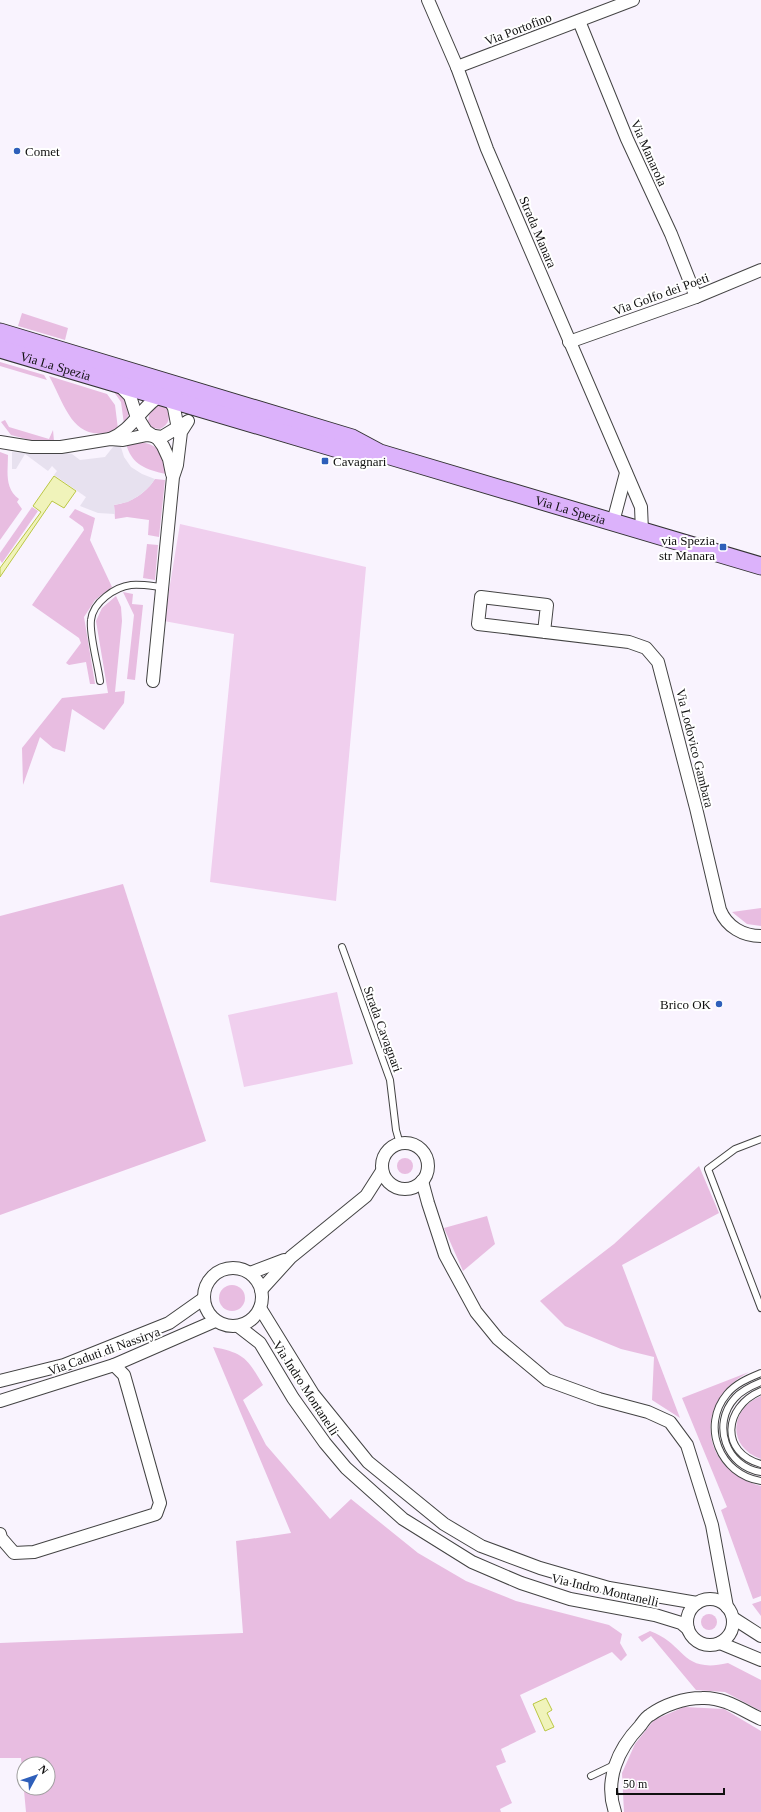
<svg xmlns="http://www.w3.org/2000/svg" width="761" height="1812" font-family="'Times New Roman',serif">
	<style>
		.green { fill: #e8bde1; fill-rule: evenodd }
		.pitch { fill: #f0cfee }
		.plaza { fill: #e7e1ef }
		.water { fill: #f0f3ba; stroke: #bbc744 }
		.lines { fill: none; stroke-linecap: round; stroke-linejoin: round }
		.lane-casing { stroke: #434343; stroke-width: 8 }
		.street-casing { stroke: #434343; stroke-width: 14 }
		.secondary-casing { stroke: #323232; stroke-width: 19 }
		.lane { stroke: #fff; stroke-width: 6 }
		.street { stroke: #fff; stroke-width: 12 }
		.secondary { stroke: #dcb2fb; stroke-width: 17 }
		.poi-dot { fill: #2e5fba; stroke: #fff; stroke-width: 1.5 }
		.labels { text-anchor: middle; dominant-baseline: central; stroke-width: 4; stroke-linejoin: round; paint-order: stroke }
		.street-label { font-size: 13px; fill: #101010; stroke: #fff }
		.poi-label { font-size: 13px; fill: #101010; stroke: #fff; text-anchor: start }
	</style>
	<rect width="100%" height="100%" fill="#f9f3fe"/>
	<g class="green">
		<polygon points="22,313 68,328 65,340 18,326"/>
		<polygon points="0,362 44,375 47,380 0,366"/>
		<path d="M49 376 107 394 115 405 118 429C74 447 66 407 49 376Z"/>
		<path d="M112 389C124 391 127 403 129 414L124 424 121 402Z"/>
		<path d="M156 404 168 406C170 417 170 424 160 429L152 428 148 421 150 411Z"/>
		<polygon points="5,420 9,427 49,439 53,430 54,441 30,440 11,435 1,422"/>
		<path d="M136 442C160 443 162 453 166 474 147 470 131 465 126 443Z"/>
		<path d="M0 452 8 455C8 471 4 488 19 499L17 502 22 509 0 540Z"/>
		<path d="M155 479 165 480 159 537 148 535 149 520 127 517 115 519 114 505C132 502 145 494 155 479Z"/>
		<polygon points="32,507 38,511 2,563 0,560 0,553"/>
		<polygon points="75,509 95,518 90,540 112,587 95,600 84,617 95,684 90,684 86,662 69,665 66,663 81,643 79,638 32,605 84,530 83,527 69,517"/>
		<polygon points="147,544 158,545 155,580 143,578"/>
		<polygon points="123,592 133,594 132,604 143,605 135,680 127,679 134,615"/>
		<polygon points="116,596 121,607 122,621 115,692 125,691 124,703 104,730 72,709 65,752 53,748 40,737 23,785 22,748 62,698 108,693 96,621 102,608"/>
		<polygon points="123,884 206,1141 0,1215 0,916"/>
		<polygon points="761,908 761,926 747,924 732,912"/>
		<circle cx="405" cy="1166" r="8"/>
		<polygon points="699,1166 719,1213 622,1265 680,1418 652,1400 654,1357 621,1349 565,1326 540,1301 614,1244"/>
		<polygon points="487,1216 495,1244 463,1271 444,1228"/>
		<circle cx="232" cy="1298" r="13"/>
		<path d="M213 1347C244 1353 247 1358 263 1385L243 1400 266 1445 330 1519 351 1499 418 1553 466 1581 516 1601 609 1625 622 1634 620 1643 627 1655 621 1661 612 1652 520 1695 536 1732 501 1749 506 1762 496 1766 512 1803 500 1809 501 1812H26L21 1758H0V1643L243 1633 236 1541 291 1533ZM24 1764H48V1788H24Z"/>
		<path d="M749 1372C693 1402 699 1469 761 1486V1596L753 1599 721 1510 727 1507 682 1398Z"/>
		<path d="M761 1396V1459C727 1447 729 1409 761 1396Z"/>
		<polygon points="761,1601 761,1616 752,1604"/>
		<circle cx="709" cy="1622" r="8"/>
		<path d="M650 1631C686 1644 681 1674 728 1663L761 1680V1711L725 1692 696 1690 651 1636 642 1642 638 1637Z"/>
		<polygon points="684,1707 724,1709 761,1731 761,1812 624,1812 622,1773 635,1744 654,1720"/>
	</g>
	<g class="pitch">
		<polygon points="180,524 366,567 336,901 210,882 234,634 164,621"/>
		<polygon points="337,992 353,1064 244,1087 228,1015"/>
	</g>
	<polygon class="plaza" points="120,444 124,457 131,467 142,474 155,479 150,486 140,495 128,502 114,505 115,514 98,513 80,506 86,497 54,475 57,471 52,466 48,471 25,454 16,469 12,469 12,452 43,454 67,453 72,454 80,460 105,457 113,447"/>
	<g class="water">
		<polygon points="54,476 76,491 64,508 52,501 0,577 0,568 41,512 33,506"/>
		<polygon points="546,1698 552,1710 547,1713 554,1727 545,1731 533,1704"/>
	</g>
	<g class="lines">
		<g class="lane-casing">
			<g id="lane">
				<path d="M100 681C98 665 89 634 91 620 93 602 115 587 131 585 141 584 152 586 162 587"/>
				<polyline points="342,947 390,1080 396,1130 400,1144"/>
				<polyline points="761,1139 735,1149 708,1169 761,1308"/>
				<path d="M761 1373C749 1378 736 1383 727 1394 700 1426 720 1475 761 1481"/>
				<path d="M761 1382C751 1386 742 1390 735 1398 711 1424 726 1467 761 1472"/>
				<path d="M761 1391C723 1407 720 1453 761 1464"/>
				<polyline points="591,1776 614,1765"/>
			</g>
		</g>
		<g class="street-casing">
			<g id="street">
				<polyline points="428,0 457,67 487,149 641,507 642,531"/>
				<polyline points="579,21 627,139 671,234 696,297"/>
				<polyline points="457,67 633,0"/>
				<polyline points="569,342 696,297 761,270"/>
				<polyline points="119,385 130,396 136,415 146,431 158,439 163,446 169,459 172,474"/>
				<polyline points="167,395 174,408 179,434"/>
				<path d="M110 439C133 430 142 405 163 394"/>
				<polyline points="0,442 31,447 61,447 110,439 123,440 147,435 162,437 185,423"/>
				<polyline points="613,522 626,473"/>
				<path d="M544 632 547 605 481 597 478 624 629 642 646 648 658 662 696 808 720 910C727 927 743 936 761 936"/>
				<polyline points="153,681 173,477 177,465 181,432 188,421"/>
				<circle cx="405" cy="1166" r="23"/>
				<polyline points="422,1181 428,1203 445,1255 476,1312 498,1339 547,1380 599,1399 648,1412 670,1422 687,1445 712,1525 727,1607"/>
				<circle cx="233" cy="1297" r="29"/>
				<polyline points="250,1273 284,1260"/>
				<polyline points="261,1290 291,1257 366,1196 382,1171"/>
				<polyline points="260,1308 313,1394 368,1462 444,1524 481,1546 540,1568 609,1588 697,1603"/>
				<polyline points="238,1326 260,1343 293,1398 325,1443 346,1468 403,1519 472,1562 521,1583 570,1599 655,1615 681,1623 688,1629"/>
				<polyline points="0,1381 64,1365 169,1323 203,1299"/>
				<polyline points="0,1401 114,1365 215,1321"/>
				<polyline points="0,1534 1,1538 14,1553 34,1552 156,1514 160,1503 128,1389 124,1375 114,1365"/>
				<circle cx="710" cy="1622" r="23"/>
				<polyline points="733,1618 761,1636"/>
				<polyline points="720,1643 761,1660"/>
				<path d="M615 1812C604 1780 618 1749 640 1726 643 1722 646 1717 650 1715 664 1705 684 1698 702 1698 724 1697 742 1710 761 1719"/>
			</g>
		</g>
		<g class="secondary-casing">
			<g id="secondary">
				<path id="s1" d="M0 332 352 438 380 453 761 566"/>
				<path id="s2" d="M0 349 348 452 376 453"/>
			</g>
		</g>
		<use href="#lane" class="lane"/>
		<use href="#street" class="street"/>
		<use href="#secondary" class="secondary"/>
	</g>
	<g class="poi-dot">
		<circle cx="17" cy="151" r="4"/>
		<rect x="321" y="457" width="8" height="8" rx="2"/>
		<rect x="719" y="543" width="8" height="8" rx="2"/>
		<circle cx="719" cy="1004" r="4"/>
	</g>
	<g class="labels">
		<g class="street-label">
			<text transform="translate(518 29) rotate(-21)">Via Portofino</text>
			<text transform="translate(649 153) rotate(66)">Via Manarola</text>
			<text transform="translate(538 232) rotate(67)">Strada Manara</text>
			<text transform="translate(661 294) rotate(-20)">Via Golfo dei Poeti</text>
			<text stroke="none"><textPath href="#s2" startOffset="58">Via La Spezia</textPath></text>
			<text stroke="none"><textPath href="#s1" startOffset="598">Via La Spezia</textPath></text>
			<text transform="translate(695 748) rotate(76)">Via Lodovico Gambara</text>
			<text transform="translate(383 1029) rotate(70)">Strada Cavagnari</text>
			<text transform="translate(104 1351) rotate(-20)">Via Caduti di Nassirya</text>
			<text transform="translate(306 1388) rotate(57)">Via Indro Montanelli</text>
			<text transform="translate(605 1590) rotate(13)">Via Indro Montanelli</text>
		</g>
		<g class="poi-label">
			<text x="25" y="151">Comet</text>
			<text x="333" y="461">Cavagnari</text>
			<text x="715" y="540" text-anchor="end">via Spezia<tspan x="715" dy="15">str Manara</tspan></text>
			<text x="711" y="1004" text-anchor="end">Brico OK</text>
		</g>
	</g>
	<g transform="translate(36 1776) rotate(50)"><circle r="19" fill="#ffffff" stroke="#9f9f9f"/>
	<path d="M0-3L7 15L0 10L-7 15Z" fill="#2e5fba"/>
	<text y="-6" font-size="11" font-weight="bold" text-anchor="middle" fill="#101010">N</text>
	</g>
	<path d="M617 1788v6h107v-6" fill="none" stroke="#101010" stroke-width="2"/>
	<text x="623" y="1788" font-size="12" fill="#101010" stroke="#ffffff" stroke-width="3" paint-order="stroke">50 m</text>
</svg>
